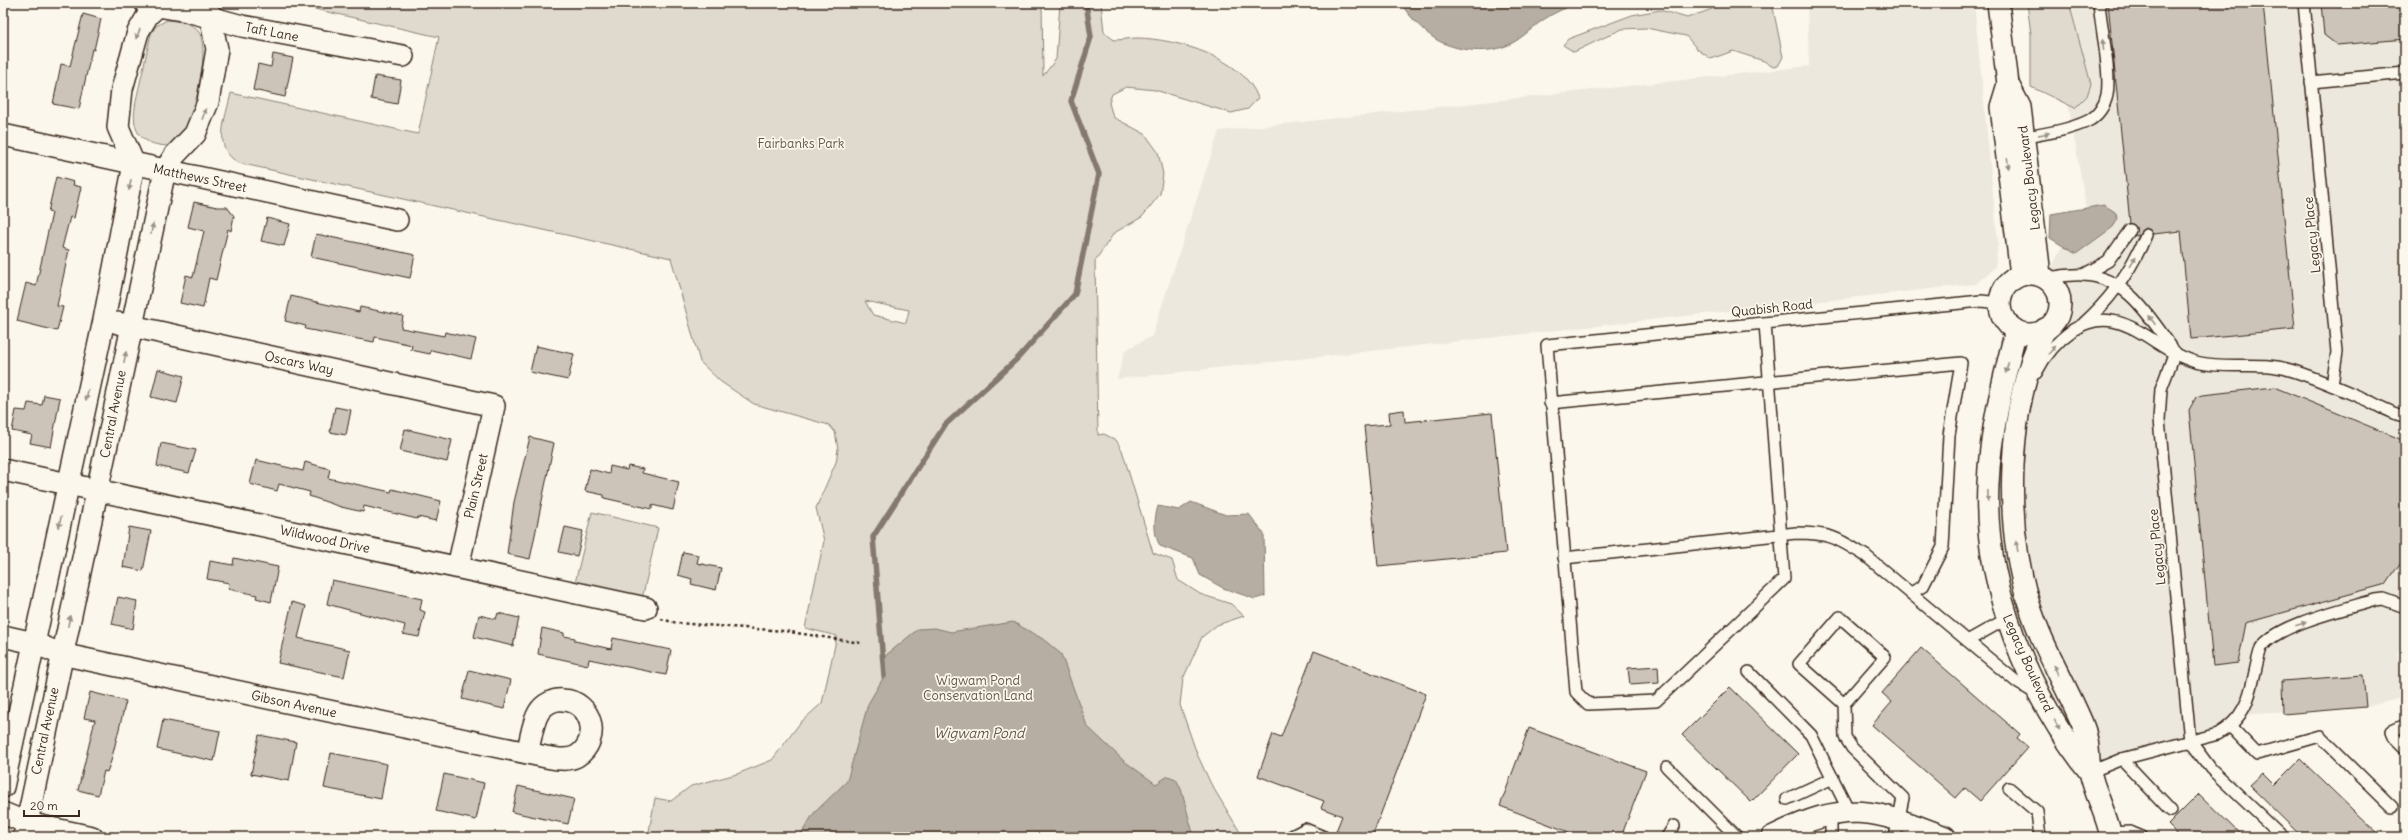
<svg xmlns="http://www.w3.org/2000/svg" width="2408" height="840" font-family="Delius,sans-serif">
	<style>
		.built { fill: #ede8dd }
		.green { fill: #dfd9ce; stroke: #8d8276; fill-rule: evenodd }
		.water { fill: #b6aea2; stroke: #85796d }
		.lines { fill: none; stroke-linecap: round; stroke-linejoin: round }
		.stream { stroke: #85796d; stroke-width: 5.5 }
		.building { fill: #ccc4b9; stroke: #3b2a1e }
		.lane-casing { stroke: #3b2a1e; stroke-width: 14 }
		.street-casing { stroke: #3b2a1e; stroke-width: 24 }
		.path { stroke: #3b2a1e; stroke-width: 2.5; stroke-dasharray: 3 3; stroke-linecap: butt }
		.lane { stroke: #fbf7ec; stroke-width: 11 }
		.street { stroke: #fbf7ec; stroke-width: 21 }
		.oneway { fill: #9b9085 }
		.labels { text-anchor: middle; dominant-baseline: central; stroke-width: 3.5; stroke-linejoin: round; paint-order: stroke }
		.street-label { font-size: 13px; fill: #3b2a1e; stroke: #fbf7ec }
		.park-label { font-size: 13px; fill: #64564a; stroke: #fbf7ec }
		.water-label { font-size: 14px; font-style: italic; fill: #605246; stroke: #fbf7ec }
	</style>
	<rect width="100%" height="100%" fill="#fbf7ec"/>
	<filter id="ink" filterUnits="userSpaceOnUse"><feTurbulence type="fractalNoise" baseFrequency=".025" numOctaves="2"/><feDisplacementMap in="SourceGraphic" scale="8" xChannelSelector="R" yChannelSelector="G"/><feConvolveMatrix kernelMatrix="1 2 1 2 8 2 1 2 1" color-interpolation-filters="sRGB"/></filter>
	<g filter="url(#ink)">
		<g class="built">
			<polygon points="1807,3 1974,3 1998,243 1995,267 1976,284 1117,379 1125,350 1152,336 1219,131 1809,66"/>
			<polygon points="2051,3 2405,3 2405,649 2397,652 2405,681 2405,697 2366,707 2241,715 2231,727 2098,768 2040,634 2013,461 2051,325 2059,309 2057,291 2045,278 2086,207"/>
		</g>
		<g class="green">
			<path d="M288 3H1042L1043 76 1056 59 1060 3H1101L1104 32 1114 40C1122 40 1130 38 1138 38 1177 39 1244 58 1258 98L1248 109 1231 113 1155 90 1126 87 1112 94 1109 103 1113 117 1145 134 1158 152 1163 174 1160 194 1142 217 1114 233 1095 261 1098 435 1104 434 1116 440 1122 450 1153 553 1172 560 1178 580 1200 594 1231 604 1244 616 1217 625 1202 637 1183 679 1180 705 1197 754 1211 784 1243 837H648L655 798 671 801 691 786 737 774 772 760 800 723 822 703 837 636 805 628 824 541 816 508 836 462 838 449 835 432 829 425 754 404 721 382 700 362 671 258 239 163C211 148 226 118 231 93L418 134 439 37ZM865 301 909 310 906 323 873 315Z"/>
			<polygon points="1719,3 1772,3 1783,57 1778,66 1773,67 1764,61 1733,51 1711,59 1697,49 1686,36 1646,28 1622,29 1574,52 1563,45 1568,39 1632,15 1660,10 1687,18 1712,9"/>
			<polygon points="2027,3 2069,3 2091,84 2087,96 2075,108 2031,87 2031,34"/>
			<path d="M167 20C178 21 191 22 198 31 211 46 195 110 187 127 182 136 176 141 167 146 125 143 133 113 140 83 144 66 147 50 151 34L156 26Z"/>
			<polygon points="592,512 658,528 642,599 575,583"/>
		</g>
		<g class="water">
			<path d="M1400 3H1576C1566 8 1553 13 1543 20 1530 29 1519 42 1503 47 1484 54 1454 50 1437 40 1422 31 1410 16 1400 3Z"/>
			<polygon points="2104,205 2115,212 2118,219 2113,227 2076,254 2050,238 2051,214"/>
			<path d="M1191 502 1226 515 1249 514 1264 534 1265 596 1255 599 1223 588 1200 575 1193 558 1160 546C1153 533 1154 520 1158 506L1179 510Z"/>
			<polygon points="1013,622 1043,639 1061,654 1087,726 1124,761 1156,784 1168,776 1176,779 1181,789 1194,837 799,837 814,813 847,781 868,704 882,680 885,656 918,629 935,628 951,632"/>
		</g>
		<g class="lines">
			<polyline class="stream" points="884,676 873,537 945,425 1018,358 1075,294 1099,174 1071,101 1091,37 1086,3"/>
		</g>
		<g class="building">
			<polygon points="2108,3 2263,3 2295,329 2191,339 2181,231 2153,234 2151,231 2146,228 2142,230 2138,235 2134,236 2136,227 2130,223"/>
			<polygon points="2321,3 2405,3 2405,39 2337,45 2324,35"/>
			<polygon points="83,14 101,19 94,50 92,49 79,109 53,104 61,64 70,66"/>
			<polygon points="273,54 293,58 285,97 253,90 258,64 271,67"/>
			<polygon points="375,76 401,80 397,104 371,99"/>
			<polygon points="56,177 74,182 73,185 81,187 74,218 70,217 62,248 69,250 57,306 63,307 57,331 17,321 26,283 36,286 52,213 48,212"/>
			<polygon points="194,202 217,207 227,207 234,216 231,231 228,229 216,280 209,278 203,308 180,303 186,275 193,277 204,231 188,227"/>
			<polygon points="267,218 290,224 284,246 261,241"/>
			<polygon points="316,234 415,255 410,278 311,257"/>
			<polygon points="291,296 359,312 360,307 403,316 401,328 444,336 445,332 476,339 471,359 431,350 430,354 411,350 412,345 375,337 374,342 305,329 306,326 285,321"/>
			<polygon points="536,346 574,354 568,380 530,372"/>
			<polygon points="158,369 184,376 177,403 151,397"/>
			<polygon points="2274,387 2405,441 2405,556 2386,584 2246,623 2238,663 2213,666 2189,410 2196,397 2202,395"/>
			<polygon points="44,395 60,398 51,447 30,443 32,435 12,431 16,410 26,411 28,403 42,405"/>
			<polygon points="335,407 351,410 346,435 330,432"/>
			<polygon points="1404,410 1405,422 1492,413 1506,553 1378,566 1364,426 1390,424 1389,412"/>
			<polygon points="405,429 452,440 447,462 400,451"/>
			<polygon points="530,437 554,443 530,559 507,554 514,502"/>
			<polygon points="161,443 196,450 189,473 157,466"/>
			<polygon points="256,460 303,471 305,462 330,469 328,478 391,492 392,489 441,501 436,521 418,517 417,519 364,506 363,512 341,507 309,496 310,492 279,484 277,491 250,484"/>
			<polygon points="610,466 627,470 628,466 643,469 642,473 679,482 673,510 652,505 652,509 604,498 604,495 585,491 590,469 609,474"/>
			<polygon points="129,527 151,531 143,571 123,567"/>
			<polygon points="565,527 583,531 577,556 559,552"/>
			<polygon points="683,552 699,555 697,563 721,568 716,590 691,584 692,579 678,575"/>
			<polygon points="234,558 278,567 271,602 256,598 257,595 228,589 229,583 207,579 210,561 233,565"/>
			<polygon points="332,580 422,599 420,610 425,612 419,637 403,634 405,625 327,604"/>
			<polygon points="118,597 137,601 133,629 112,624"/>
			<polygon points="292,602 306,606 298,638 350,650 344,677 278,663"/>
			<polygon points="498,613 519,618 513,646 474,637 479,615 496,619"/>
			<polygon points="542,628 564,633 564,636 575,638 575,641 611,649 613,638 671,650 666,675 589,659 588,665 538,654"/>
			<polygon points="1921,648 2020,734 2017,738 2028,747 1980,801 1965,788 1956,798 1872,725 1892,702 1882,693"/>
			<polygon points="1314,651 1426,694 1372,837 1353,837 1336,831 1342,816 1321,808 1324,801 1258,776 1273,734 1281,737"/>
			<polygon points="1658,666 1659,683 1630,685 1628,668"/>
			<polygon points="469,670 511,680 504,709 462,699"/>
			<polygon points="2363,675 2366,707 2283,714 2282,681"/>
			<polygon points="1730,687 1798,754 1751,802 1682,735"/>
			<polygon points="90,692 126,701 111,761 107,772 104,771 98,795 78,790 95,720 84,718"/>
			<polygon points="163,720 220,731 214,761 157,749"/>
			<polygon points="1529,728 1646,771 1621,837 1582,837 1500,806"/>
			<polygon points="259,735 296,742 289,781 251,774"/>
			<polygon points="331,753 387,764 381,799 324,788"/>
			<polygon points="2300,759 2381,837 2302,837 2249,785 2262,773 2274,785"/>
			<polygon points="444,774 484,783 476,820 436,811"/>
			<polygon points="518,786 574,799 568,824 512,812"/>
			<polygon points="2199,794 2243,837 2180,837 2168,825"/>
		</g>
		<g class="lines">
			<g class="lane-casing">
				<g id="lane">
					<polyline points="2304,3 2337,352 2332,385"/>
					<polyline points="2311,82 2405,73"/>
					<path d="M2020 138C2042 134 2067 131 2088 121 2098 116 2105 105 2107 95 2111 73 2101 27 2099 3"/>
					<polyline points="2083,275 2108,261 2130,230"/>
					<path d="M2045 278C2057 277 2070 274 2083 275 2127 277 2149 316 2172 348"/>
					<polyline points="1765,323 1784,579 1656,701 1588,704 1576,692 1547,345 1981,301 2000,303"/>
					<path d="M2084 323C2111 299 2132 269 2146 235"/>
					<polyline points="2175,352 2161,389 2159,420 2190,741 2211,769 2283,837"/>
					<path d="M2036 373C2044 357 2057 341 2073 330 2123 298 2155 354 2200 363 2230 369 2261 361 2290 370 2317 378 2343 390 2369 401 2380 407 2392 414 2405 416"/>
					<polyline points="1550,403 1961,363 1949,435 1943,547 1923,586 1911,593"/>
					<path d="M1564 558 1796 533C1831 533 1837 538 1866 556L2018 683 2037 694"/>
					<polyline points="1969,640 2008,618"/>
					<polyline points="1749,672 1811,735 1849,811"/>
					<polyline points="1844,704 1885,657 1840,617 1799,664 1844,704 1845,737 1852,748 1903,798 1895,837"/>
					<polyline points="2405,725 2392,731 2395,738 2405,748"/>
					<polyline points="2231,727 2257,754 2320,736 2392,807"/>
					<polyline points="2122,759 2171,811"/>
					<polyline points="1667,767 1737,837"/>
					<path d="M2090 772 2122 759 2218 734C2254 713 2250 683 2261 648 2277 624 2346 609 2375 600L2383 599 2405 607"/>
					<polyline points="2009,788 2037,812 2040,837"/>
					<polyline points="1787,799 1833,778"/>
					<polyline points="1831,814 1831,837"/>
					<polyline points="2110,833 2130,832 2142,837"/>
					<polyline points="1290,837 1305,829 1324,837"/>
					<polyline points="1667,837 1674,826"/>
				</g>
			</g>
			<g class="street-casing">
				<g id="street">
					<polyline points="1998,3 2008,84 2020,107 2040,275"/>
					<polyline points="146,4 187,11 242,26 403,56"/>
					<polyline points="2008,84 2001,107 2021,275"/>
					<polyline points="3,135 397,220"/>
					<circle cx="2030" cy="304" r="30"/>
					<polyline points="118,323 494,406 458,567"/>
					<path d="M2045 329C2006 406 2004 523 2029 604 2042 646 2065 683 2082 723 2089 739 2088 754 2090 771 2094 793 2107 814 2111 837"/>
					<path d="M2016 330C2003 381 1990 432 1988 484 1983 584 2028 695 2090 772"/>
					<polyline points="3,470 646,608"/>
					<path d="M3 636 34 643 61 654 546 757C556 759 568 761 577 756 602 740 592 701 563 700 554 699 544 704 539 712 532 723 531 740 527 753"/>
					<polyline points="3,787 104,320 134,164 118,127 122,89 138,32 148,15 161,3"/>
					<polyline points="3,813 27,823 92,837"/>
					<polyline points="24,837 165,170 175,155 195,134 208,102 217,49 207,3"/>
					<path d="M1772 837C1846 800 1871 808 1945 837"/>
				</g>
			</g>
			<polyline class="path" points="661,619 677,623 784,631 861,643"/>
			<use href="#lane" class="lane"/>
			<use href="#street" class="street"/>
		</g>
		<defs><path id="oneway-solid" d="M-6-.8H1V-3.2L6.5 0L1 3.2V.8H-6Z"/></defs>
		<g class="oneway">
			<use href="#oneway-solid" transform="translate(138 34) rotate(112)"/>
			<use href="#oneway-solid" transform="translate(2103 45) rotate(-96)"/>
			<use href="#oneway-solid" transform="translate(204 114) rotate(-71)"/>
			<use href="#oneway-solid" transform="translate(2044 134) rotate(-11)"/>
			<use href="#oneway-solid" transform="translate(2008 163) rotate(83)"/>
			<use href="#oneway-solid" transform="translate(130 185) rotate(101)"/>
			<use href="#oneway-solid" transform="translate(152 229) rotate(-78)"/>
			<use href="#oneway-solid" transform="translate(2133 261) rotate(-59)"/>
			<use href="#oneway-solid" transform="translate(2152 320) rotate(-125)"/>
			<use href="#oneway-solid" transform="translate(2052 350) rotate(-50)"/>
			<use href="#oneway-solid" transform="translate(125 357) rotate(-79)"/>
			<use href="#oneway-solid" transform="translate(2007 368) rotate(104)"/>
			<use href="#oneway-solid" transform="translate(87 395) rotate(102)"/>
			<use href="#oneway-solid" transform="translate(1988 496) rotate(89)"/>
			<use href="#oneway-solid" transform="translate(60 522) rotate(102)"/>
			<use href="#oneway-solid" transform="translate(2017 546) rotate(-98)"/>
			<use href="#oneway-solid" transform="translate(69 621) rotate(-78)"/>
			<use href="#oneway-solid" transform="translate(2301 624) rotate(-18)"/>
			<use href="#oneway-solid" transform="translate(2056 670) rotate(-115)"/>
			<use href="#oneway-solid" transform="translate(2057 725) rotate(62)"/>
		</g>
	</g>
	<g class="labels">
		<g class="street-label">
			<text transform="translate(272 32) rotate(11)">Taft Lane</text>
			<text transform="translate(200 178) rotate(12)">Matthews Street</text>
			<text transform="translate(2029 178) rotate(-97)">Legacy Boulevard</text>
			<text transform="translate(2312 235) rotate(-96)">Legacy Place</text>
			<text transform="translate(1772 308) rotate(-6)">Quabish Road</text>
			<text transform="translate(299 363) rotate(12)">Oscars Way</text>
			<text transform="translate(113 414) rotate(-79)">Central Avenue</text>
			<text transform="translate(476 486) rotate(-77)">Plain Street</text>
			<text transform="translate(325 539) rotate(12)">Wildwood Drive</text>
			<text transform="translate(2157 547) rotate(-96)">Legacy Place</text>
			<text transform="translate(2028 663) rotate(66)">Legacy Boulevard</text>
			<text transform="translate(294 704) rotate(12)">Gibson Avenue</text>
			<text transform="translate(45 731) rotate(-78)">Central Avenue</text>
		</g>
		<g class="park-label">
			<text x="801" y="143">Fairbanks Park</text>
			<text x="978" y="680">Wigwam Pond<tspan x="978" dy="15">Conservation Land</tspan></text>
		</g>
		<g class="water-label">
			<text x="979" y="733">Wigwam Pond</text>
		</g>
	</g>
	<rect width="2408" height="840" fill="none" stroke="#fbf7ec" stroke-width="16"/>
	<rect x="8" y="8" width="2392" height="824" fill="none" stroke="#3b2a1e" stroke-width="1.5" filter="url(#ink)"/>
	<path d="M24 810v6h55v-6" fill="none" stroke="#3b2a1e" stroke-width="2"/>
	<text x="30" y="810" font-size="12" fill="#3b2a1e" stroke="#fbf7ec" stroke-width="3" paint-order="stroke">20 m</text>
</svg>
